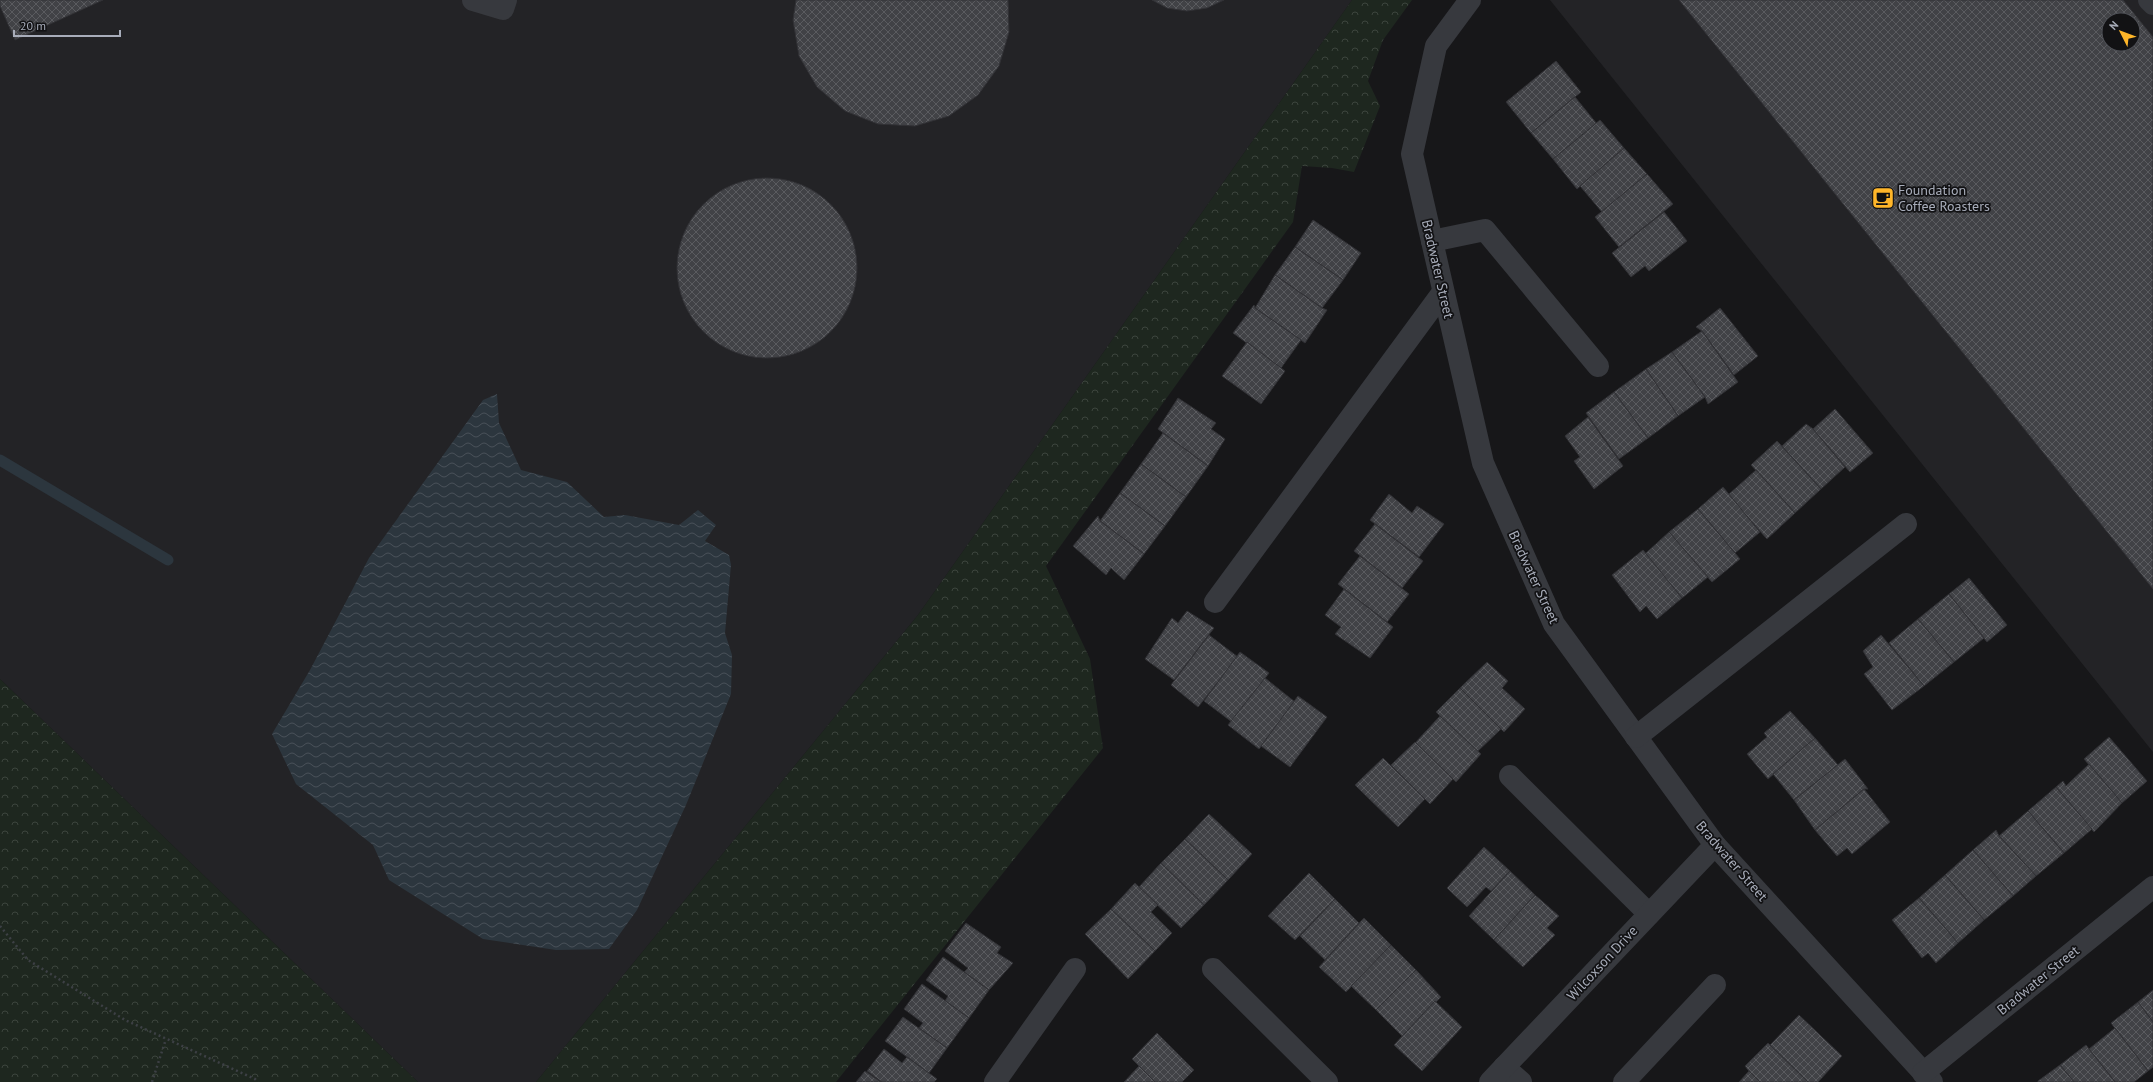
<svg xmlns="http://www.w3.org/2000/svg" width="2153" height="1082" font-family="'PT Sans',sans-serif">
	<style>
		.built { fill: #232326; fill-rule: evenodd }
		.forest { fill: url(#forest-crowns) }
		.water { fill: url(#water-waves) }
		.lines { fill: none; stroke-linecap: round; stroke-linejoin: round }
		.stream { stroke: #2c363e; stroke-width: 11 }
		.building { fill: url(#building-cross-hatch); stroke: #313135; fill-rule: evenodd }
		.path { stroke: #3d4045; stroke-width: 2.5; stroke-dasharray: 2 3; stroke-linecap: butt }
		.minor { stroke: #37393e; stroke-width: 22 }
		.labels { text-anchor: middle; dominant-baseline: central; stroke-width: 3.5; stroke-linejoin: round; paint-order: stroke }
		.poi-label { font-size: 14px; fill: #a8adba; stroke: #121214; text-anchor: start }
		.street-label { font-size: 14px; fill: #a8adba; stroke: #121214 }
	</style>
	<defs>
		<pattern id="forest-crowns" width="20" height="18" patternUnits="userSpaceOnUse"><rect width="20" height="18" fill="#1e271f"/><path d="M2 6a3 3 0 1 1 6 0M12 15a3 3 0 1 1 6 0" fill="none" stroke="#3c443d"/></pattern>
		<pattern id="water-waves" width="16" height="10" patternUnits="userSpaceOnUse"><rect width="16" height="10" fill="#2c363e"/><path d="M0 5q4-4 8 0t8 0" fill="none" stroke="#485058"/></pattern>
		<pattern id="building-cross-hatch" width="8" height="8" patternUnits="userSpaceOnUse"><rect width="8" height="8" fill="#414246"/><path d="M0 0l8 8M0 8l8-8" fill="none" stroke="#5a5b5f"/></pattern>
	</defs>
	<rect width="100%" height="100%" fill="#171719"/>
	<g class="built">
		<polygon points="0,0 1352,0 918,615 536,1082 418,1082 0,679"/>
		<path d="M1550 0H2153V752ZM2109 20H2133V44H2109Z"/>
	</g>
	<g class="forest">
		<polygon points="1352,0 1412,0 1383,40 1368,81 1380,106 1354,172 1332,168 1302,166 1293,222 1046,566 1090,659 1103,748 836,1082 536,1082 918,615"/>
		<polygon points="0,679 418,1082 0,1082"/>
	</g>
	<polygon class="water" points="497,394 499,423 521,470 567,482 604,517 625,515 679,525 698,510 716,525 705,541 729,555 731,565 725,633 732,655 731,694 686,805 637,910 609,949 556,950 483,939 389,880 373,845 296,784 272,734 310,670 369,558 483,400"/>
	<g class="lines">
		<polyline class="stream" points="0,460 168,560"/>
	</g>
	<g class="building">
		<polygon points="0,0 103,0 15,40 0,6"/>
		<polygon points="796,0 1008,0 1009,32 999,66 978,95 949,116 915,126 878,124 845,111 817,87 799,56 793,20"/>
		<polygon points="1152,0 1224,0 1207,8 1187,11 1167,8"/>
		<path d="M1679 0H2123L2153 37V589ZM2109 20H2133V44H2109Z"/>
		<polygon points="1556,61 1581,92 1531,133 1506,102"/>
		<polygon points="1575,97 1597,124 1553,159 1531,133"/>
		<polygon points="1600,120 1624,148 1577,189 1553,159"/>
		<polygon points="1624,148 1647,174 1602,212 1580,186"/>
		<polygon points="1647,174 1673,204 1619,247 1595,217"/>
		<circle cx="767" cy="268" r="90"/>
		<polygon points="1664,212 1687,241 1649,271 1645,266 1631,277 1612,253"/>
		<polygon points="1313,220 1361,253 1343,280 1295,247"/>
		<polygon points="1295,247 1343,280 1322,308 1275,275"/>
		<polygon points="1275,275 1322,308 1327,310 1305,343 1255,308"/>
		<polygon points="1254,305 1255,308 1301,340 1281,368 1233,333"/>
		<polygon points="1720,308 1758,356 1734,375 1702,331 1696,327"/>
		<polygon points="1702,331 1738,382 1708,404 1705,397 1672,352"/>
		<polygon points="1247,342 1285,371 1261,404 1222,376"/>
		<polygon points="1672,352 1705,397 1678,416 1646,369"/>
		<polygon points="1646,369 1678,416 1648,438 1614,392"/>
		<polygon points="1614,392 1648,438 1619,459 1586,413"/>
		<polygon points="1178,398 1216,423 1211,429 1225,439 1208,466 1158,429"/>
		<polygon points="1835,409 1873,453 1850,472 1813,429"/>
		<polygon points="1588,417 1623,466 1594,489 1574,461 1580,457 1565,436"/>
		<polygon points="1806,424 1813,429 1845,467 1821,489 1782,446"/>
		<polygon points="1163,433 1208,466 1186,497 1141,464"/>
		<polygon points="1777,441 1821,489 1795,513 1751,465"/>
		<polygon points="1141,464 1186,497 1165,526 1120,493"/>
		<polygon points="1756,470 1795,513 1767,539 1728,495"/>
		<polygon points="1723,487 1760,532 1735,553 1698,509"/>
		<polygon points="1120,493 1165,526 1144,554 1100,521"/>
		<polygon points="1389,494 1412,513 1417,506 1444,524 1419,557 1370,520"/>
		<polygon points="1698,509 1740,559 1712,582 1669,532"/>
		<polygon points="1098,516 1100,521 1144,554 1124,580 1111,568 1106,575 1073,546"/>
		<polygon points="1375,524 1423,561 1402,588 1354,551"/>
		<polygon points="1669,532 1708,577 1682,598 1645,554"/>
		<polygon points="1643,550 1682,598 1657,619 1646,606 1640,612 1612,575"/>
		<polygon points="1360,556 1409,594 1387,622 1338,584"/>
		<polygon points="1969,578 2007,625 1987,642 1949,594"/>
		<polygon points="1344,589 1393,627 1370,658 1335,634 1341,627 1325,615"/>
		<polygon points="1949,594 1984,638 1954,662 1918,619"/>
		<polygon points="1187,611 1214,628 1174,680 1145,659 1172,618 1178,623"/>
		<polygon points="1918,619 1954,662 1924,686 1889,643"/>
		<polygon points="1209,635 1238,657 1198,707 1171,685"/>
		<polygon points="1881,635 1924,686 1892,710 1864,674 1873,667 1863,651"/>
		<polygon points="1240,652 1269,673 1232,722 1204,701"/>
		<polygon points="1487,662 1508,681 1502,688 1525,709 1504,732 1460,688"/>
		<polygon points="1265,678 1295,702 1259,749 1228,725"/>
		<polygon points="1460,688 1501,729 1477,752 1436,712"/>
		<polygon points="1298,696 1327,717 1290,767 1261,746"/>
		<polygon points="1790,711 1815,738 1768,779 1747,754 1767,737 1764,733"/>
		<polygon points="1440,716 1481,754 1456,782 1415,743"/>
		<polygon points="2109,737 2147,781 2122,803 2084,759"/>
		<polygon points="1815,738 1838,765 1794,800 1773,774"/>
		<polygon points="1415,742 1453,779 1430,804 1391,765"/>
		<polygon points="1383,758 1425,799 1398,827 1355,785"/>
		<polygon points="1845,759 1868,789 1864,789 1815,830 1794,800"/>
		<polygon points="2089,764 2122,803 2094,832 2056,787 2063,781 2066,786"/>
		<polygon points="2056,787 2092,829 2064,853 2028,811"/>
		<polygon points="1864,789 1890,822 1852,854 1847,848 1837,856 1815,830"/>
		<polygon points="2028,811 2064,853 2036,876 1999,836"/>
		<polygon points="1209,814 1252,854 1228,880 1185,839"/>
		<polygon points="1996,830 1999,836 2036,876 2013,896 1973,850"/>
		<polygon points="1185,839 1228,880 1204,905 1161,863"/>
		<polygon points="1484,847 1510,871 1491,891 1486,887 1467,907 1447,888"/>
		<polygon points="1973,850 2013,896 1984,920 1945,875"/>
		<polygon points="1161,863 1204,905 1181,928 1139,887"/>
		<polygon points="1510,871 1535,895 1494,940 1469,916"/>
		<polygon points="1309,873 1335,899 1295,940 1268,916"/>
		<polygon points="1945,875 1984,920 1958,943 1919,898"/>
		<polygon points="1135,883 1158,905 1151,912 1172,933 1155,951 1111,909"/>
		<polygon points="1535,895 1559,916 1547,928 1555,935 1523,967 1494,940"/>
		<polygon points="1919,898 1958,943 1936,963 1928,953 1922,958 1892,920"/>
		<polygon points="1335,899 1359,923 1325,960 1300,936"/>
		<polygon points="1111,909 1155,951 1128,979 1085,934"/>
		<polygon points="1364,918 1391,945 1346,992 1319,967"/>
		<polygon points="966,923 1001,947 997,953 1013,963 989,990 964,972 968,968 945,951"/>
		<polygon points="1391,945 1416,970 1376,1010 1351,986"/>
		<polygon points="943,957 989,990 969,1018 945,1001 948,996 926,980"/>
		<polygon points="1416,970 1441,997 1402,1036 1376,1010"/>
		<polygon points="922,984 969,1018 947,1048 919,1028 923,1023 904,1009"/>
		<polygon points="2153,990 2153,1022 2138,1002"/>
		<polygon points="1435,1001 1462,1027 1422,1071 1394,1045"/>
		<polygon points="2138,1002 2153,1022 2153,1067 2148,1071 2111,1023"/>
		<polygon points="1799,1015 1842,1056 1818,1082 1808,1082 1770,1045"/>
		<polygon points="903,1017 947,1048 929,1073 885,1041"/>
		<polygon points="2115,1028 2148,1071 2134,1082 2115,1082 2089,1049"/>
		<polygon points="1157,1033 1194,1070 1182,1082 1155,1082 1132,1059"/>
		<polygon points="1768,1043 1770,1045 1808,1082 1760,1082 1749,1071 1745,1066"/>
		<polygon points="2086,1045 2089,1049 2115,1082 2074,1082 2060,1065"/>
		<polygon points="884,1049 902,1063 907,1057 937,1079 934,1082 882,1082 867,1071"/>
		<polygon points="2060,1065 2074,1082 2038,1082 2038,1081"/>
		<polygon points="1139,1066 1155,1082 1124,1082"/>
		<polygon points="865,1071 881,1082 856,1082"/>
		<polygon points="1749,1071 1760,1082 1739,1082"/>
	</g>
	<g class="lines">
		<g class="path">
			<polyline points="0,926 28,960 125,1020 255,1079 258,1082"/>
			<polyline points="152,1082 166,1039"/>
		</g>
		<g class="minor">
			<polyline points="473,0 503,9 506,0"/>
			<polyline points="1470,0 1436,46 1412,154 1483,463 1554,624 1715,845 1932,1082"/>
			<polyline points="2149,0 2153,4"/>
			<polyline points="1432,241 1485,230 1598,366"/>
			<polyline points="1215,602 1443,292"/>
			<polyline points="1636,737 1906,524"/>
			<polyline points="1510,776 1649,914"/>
			<polyline points="1213,969 1327,1082"/>
			<polyline points="1504,1067 1521,1082"/>
			<polyline points="1923,1073 2153,887"/>
			<polyline points="995,1082 1075,969"/>
			<polyline points="1490,1082 1715,845"/>
			<polyline points="1624,1082 1715,985"/>
		</g>
	</g>
	<defs>
		<g id="cafe-square" transform="scale(1.15)"><rect x="-9" y="-9" width="18" height="18" rx="4" fill="#ffb629" stroke="#121214"/><path d="M-5.5-4.5H6V0H3Q3 3.5 0 3.5H-2.5Q-5.5 3.5-5.5 0ZM3-3.2v2h1.7v-2ZM-6 4.5H4V6H-6Z" fill="#111"/></g>
	</defs>
	<g fill-rule="evenodd">
		<use href="#cafe-square" x="1883" y="198"/>
	</g>
	<g class="labels">
		<g class="poi-label">
			<text x="1898" y="190">Foundation<tspan x="1898" dy="16">Coffee Roasters</tspan></text>
		</g>
		<g class="street-label">
			<text transform="translate(1438 269) rotate(77)">Bradwater Street</text>
			<text transform="translate(1534 577) rotate(65)">Bradwater Street</text>
			<text transform="translate(1732 861) rotate(49)">Bradwater Street</text>
			<text transform="translate(1602 963) rotate(-47)">Wilcoxson Drive</text>
			<text transform="translate(2038 980) rotate(-39)">Bradwater Street</text>
		</g>
	</g>
	<g transform="translate(2121 32) rotate(312)"><circle r="19" fill="#121214" stroke="#4e5056"/>
	<path d="M0-3L7 15L0 10L-7 15Z" fill="#ffb629"/>
	<text y="-6" font-size="11" font-weight="bold" text-anchor="middle" fill="#a8adba">N</text>
	</g>
	<path d="M14 30v6h106v-6" fill="none" stroke="#a8adba" stroke-width="2"/>
	<text x="20" y="30" font-size="12" fill="#a8adba" stroke="#121214" stroke-width="3" paint-order="stroke">20 m</text>
</svg>
